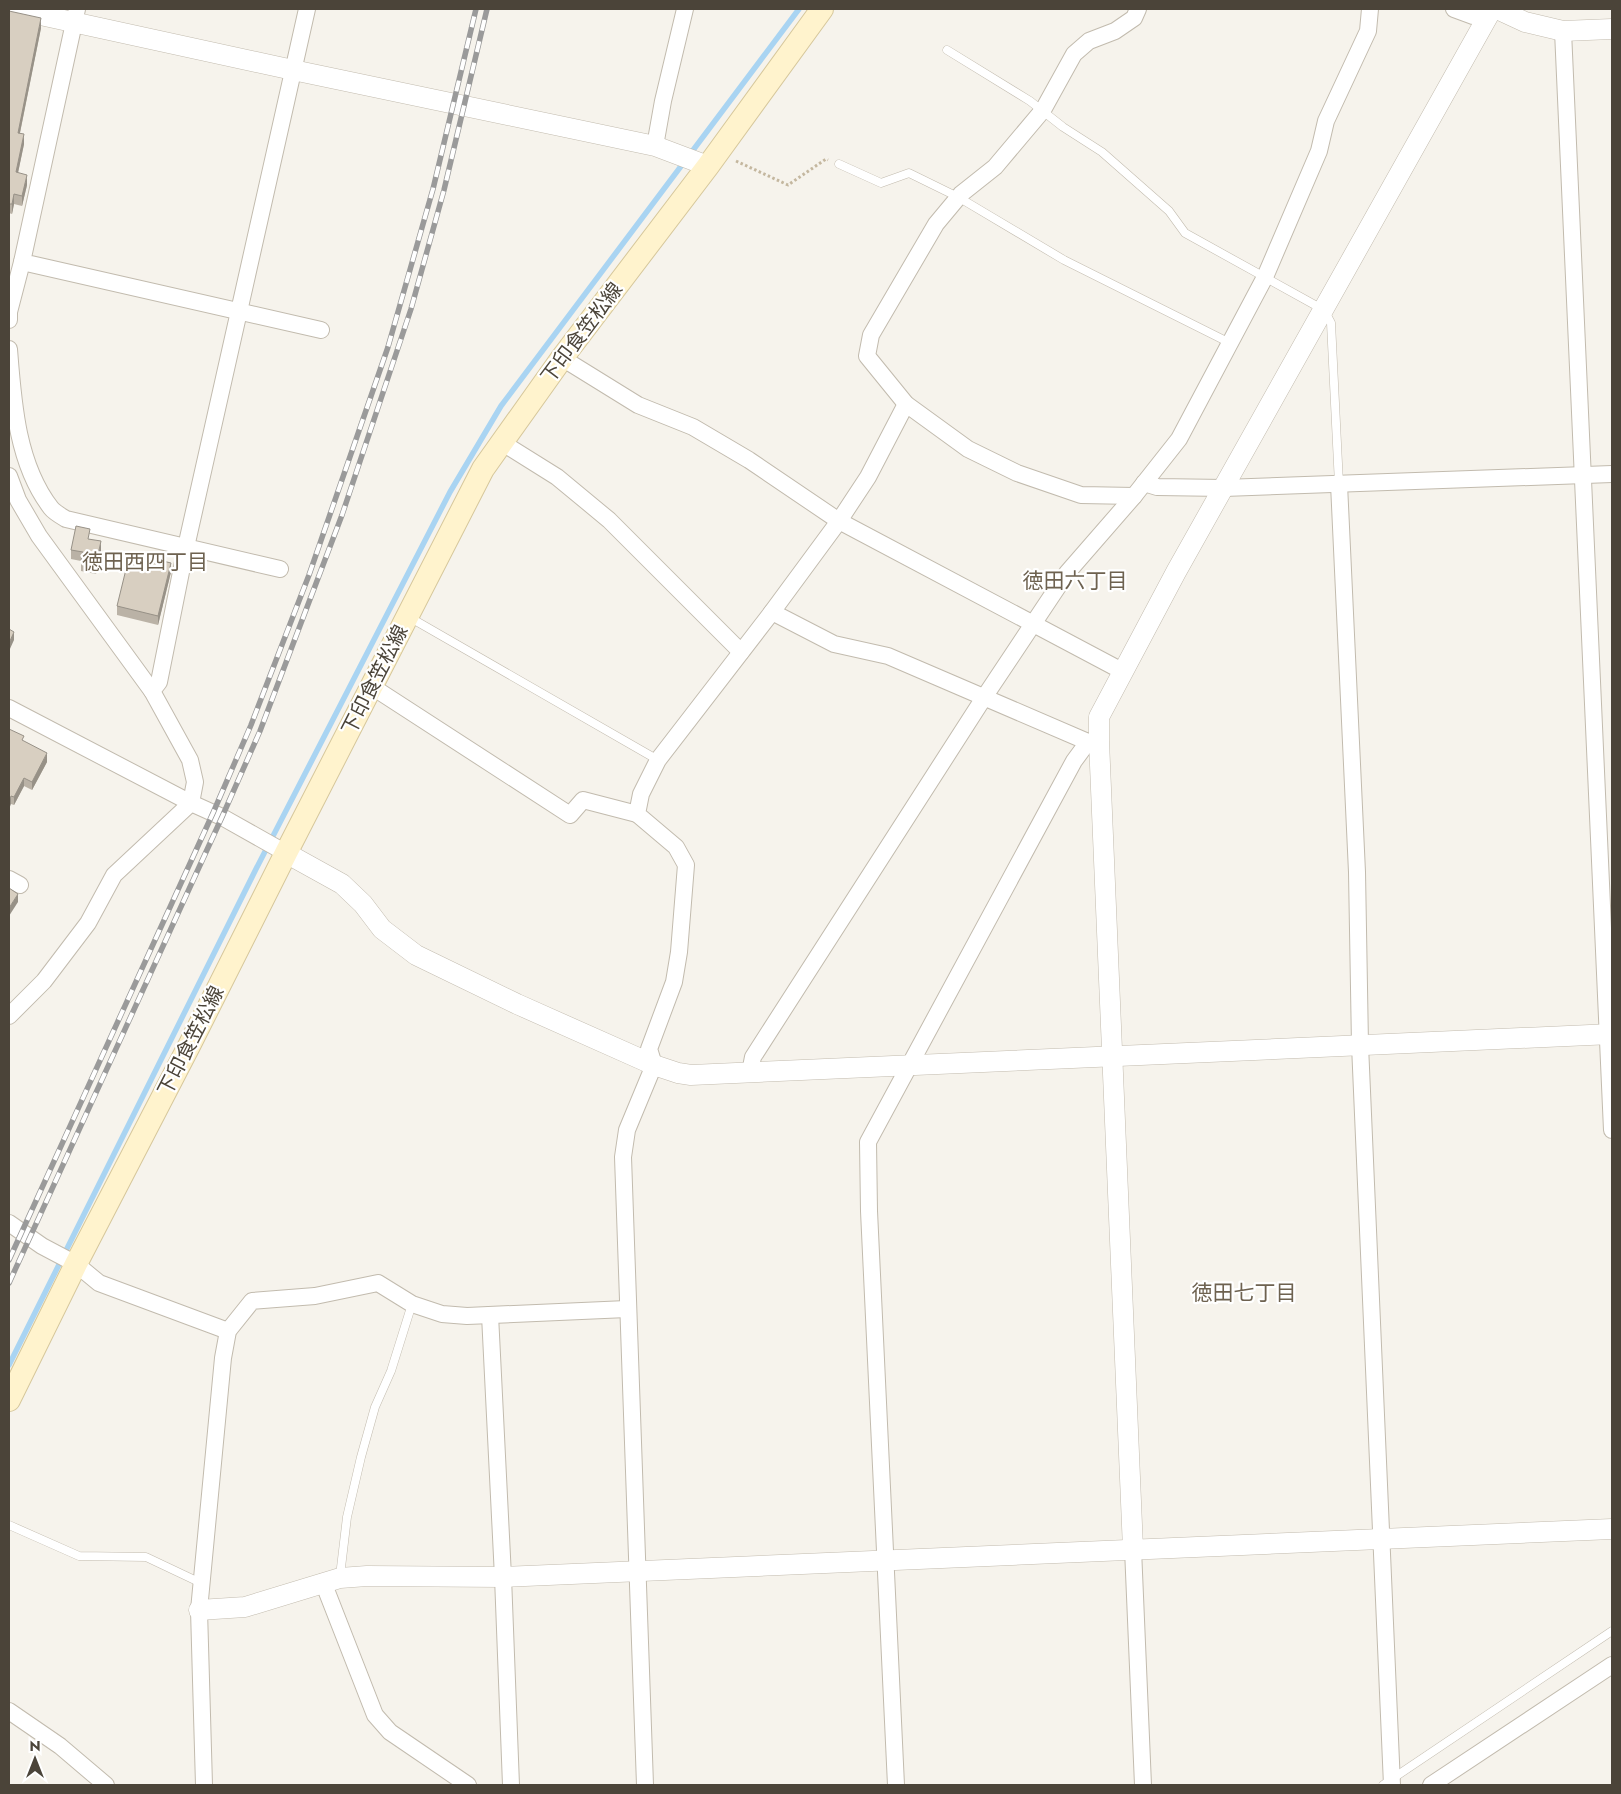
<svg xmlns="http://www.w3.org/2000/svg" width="1621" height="1794" font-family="Jost,'Noto Sans JP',sans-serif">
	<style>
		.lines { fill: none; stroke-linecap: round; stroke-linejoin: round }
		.stream { stroke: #a9d4f2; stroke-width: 5.5 }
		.service-casing { stroke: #c2bbae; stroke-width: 9 }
		.minor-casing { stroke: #c2bbae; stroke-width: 18 }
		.tertiary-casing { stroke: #c2bbae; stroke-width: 21 }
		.secondary-casing { stroke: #d6c79b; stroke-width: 24 }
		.path { stroke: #c4b79f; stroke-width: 3; stroke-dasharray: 2.5 2.5; stroke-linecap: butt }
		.service { stroke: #fff; stroke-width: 8 }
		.minor { stroke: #fff; stroke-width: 16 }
		.tertiary { stroke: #fff; stroke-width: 20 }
		.secondary { stroke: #fff3cd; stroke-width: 22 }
		.rail-casing { stroke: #9a9a9a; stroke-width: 5.5 }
		.rail { stroke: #fff; stroke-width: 4; stroke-dasharray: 11; stroke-linecap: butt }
		.wall { fill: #bab2a6 }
		.shaded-wall { fill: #979187 }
		.building { fill: #d8cfc1; stroke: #979187 }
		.labels { text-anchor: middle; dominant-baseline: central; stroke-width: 4.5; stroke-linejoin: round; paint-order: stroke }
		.street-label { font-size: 20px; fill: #4b4439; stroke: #fff }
		.neighbourhood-label { font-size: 21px; fill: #6e6250; stroke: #fff }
	</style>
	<rect width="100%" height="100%" fill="#f6f3ec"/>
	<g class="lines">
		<polyline class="stream" points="9,1365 256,869 450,492 501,406 799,9"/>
		<g class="service-casing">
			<g id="service">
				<polyline points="947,50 1030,101 1063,127 1102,152 1169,211 1185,233 1324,310 1331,323 1339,484"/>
				<polyline points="839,164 881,183 909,173 958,197 1064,260 1230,343"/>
				<polyline points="409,617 658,760"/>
				<polyline points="9,1525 79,1556 146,1557 201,1583"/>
				<polyline points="340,1576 347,1517 361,1457 375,1407 391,1371 412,1304"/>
				<polyline points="1383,1785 1612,1631"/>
			</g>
		</g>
		<g class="minor-casing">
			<g id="minor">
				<polyline points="77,9 22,262 321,330"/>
				<polyline points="1454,9 1473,16 1486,19"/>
				<polyline points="1563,31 1612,1130"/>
				<polyline points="655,146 663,101 685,9"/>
				<polyline points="9,320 9,312 22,262"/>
				<path d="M9 349C13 402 17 464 51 508 54 512 61 516 66 519L280 569"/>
				<polyline points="562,358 638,405 693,427 749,460 839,521 1124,672"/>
				<polyline points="501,442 557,477 609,520 741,652"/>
				<polyline points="9,476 18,500 39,536 152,691"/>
				<polyline points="1144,483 1157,487 1224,488 1612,474"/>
				<polyline points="1339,484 1357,872 1360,1045 1392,1785"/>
				<polyline points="1134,496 1081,495 1017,473 968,449 906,404 867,356 871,335 936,224 961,194 995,167 1043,110 1074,54 1089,41 1115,31 1134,18 1138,9"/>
				<polyline points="772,612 834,644 888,656 1088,742 1099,741"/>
				<polyline points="371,686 570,815 583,800 637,814"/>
				<polyline points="9,708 191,803 222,817 286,853"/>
				<polyline points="9,879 20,885"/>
				<polyline points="9,1016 44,981 88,923 114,875 191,803 195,782 190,760 152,691 159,682 186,547 307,9"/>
				<polyline points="750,1072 753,1057 985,696 1067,573 1134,496 1179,439 1265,277 1319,151 1326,121 1368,31 1370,9"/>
				<polyline points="9,1223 42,1246 76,1264 99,1283 228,1331"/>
				<polyline points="490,1315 503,1577 511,1785"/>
				<polyline points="1133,1549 1143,1785"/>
				<polyline points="323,1582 375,1715 390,1732 468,1785"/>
				<polyline points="9,1711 60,1746 106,1785"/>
				<polyline points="204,1785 199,1610 223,1358 228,1331 252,1301 315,1296 378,1283 412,1304 442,1314 467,1316 627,1309"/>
				<polyline points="645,1785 623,1157 627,1130 654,1065 649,1049 674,982 679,952 686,865 676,847 637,814 641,794 658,760 772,612 839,521 868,477 906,404"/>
				<polyline points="896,1785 869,1211 868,1142 1074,761 1088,742"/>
				<polyline points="1431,1785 1612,1665"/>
			</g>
		</g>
		<g class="tertiary-casing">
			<g id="tertiary">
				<polyline points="13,9 293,70 655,146 708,166"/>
				<polyline points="1497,9 1525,22 1563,31 1612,29"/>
				<polyline points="286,853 342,884 363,904 382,929 416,955 517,1004 654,1065 678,1073 691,1075 1612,1034"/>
				<polyline points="1133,1549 1099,741 1099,717 1176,572 1492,9"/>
				<polyline points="199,1610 245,1607 340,1578 367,1576 503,1577 1612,1529"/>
			</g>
		</g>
		<g class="secondary-casing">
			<polyline id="secondary" points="9,1400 76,1264 190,1044 286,853 483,469 562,358 708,166 822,9"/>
		</g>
		<polyline class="path" points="736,161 788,185 826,159 828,160"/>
		<use href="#service" class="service"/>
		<use href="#minor" class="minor"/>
		<use href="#tertiary" class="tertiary"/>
		<use href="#secondary" class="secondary"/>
		<g class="rail-casing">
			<g id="rail">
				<polyline points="9,1260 213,813 251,725 309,575 388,347 433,189 476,9"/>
				<polyline points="9,1283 222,817 260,731 342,515 411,309 444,190 487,9"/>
			</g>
		</g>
		<use href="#rail" class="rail"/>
	</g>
	<g class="wall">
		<polygon points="9,11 41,28 20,133 24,144 18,173 27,185 22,206 14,204 12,214 9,213"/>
		<polygon points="90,539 101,551 96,574 81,571 81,561 71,559 71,550"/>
		<polygon points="171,572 158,625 117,615 117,606"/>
		<polygon points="9,729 47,762 32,790 24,786 14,805 11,804"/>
	</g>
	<g class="shaded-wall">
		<polygon points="41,18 41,28 18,142 18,133"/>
		<polygon points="24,134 24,144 16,182 16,172"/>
		<polygon points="27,175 27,185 22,206 22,196"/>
		<polygon points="14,194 14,204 12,214 12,204"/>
		<polygon points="101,541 101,551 96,574 96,564"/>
		<polygon points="171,563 171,572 158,625 158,616"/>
		<polygon points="14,632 14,640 9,651 9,643"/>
		<polygon points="47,753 47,762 32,790 32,782"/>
		<polygon points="24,778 24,786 14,805 14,797"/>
		<polygon points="11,796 11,804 9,809 9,801"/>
		<polygon points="18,894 18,902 9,916 9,908"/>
	</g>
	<g class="building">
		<polygon points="9,11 41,18 18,133 24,134 16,172 27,175 22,196 14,194 12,204 9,204"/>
		<polygon points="76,526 90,529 88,539 101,541 96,564 81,561 83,552 71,550"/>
		<polygon points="130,553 171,563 158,616 117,606"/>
		<polygon points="9,629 14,632 9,643"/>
		<polygon points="9,729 24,736 22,740 47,753 32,782 24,778 14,797 11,796 9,801"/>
		<polygon points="9,888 18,894 9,908"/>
	</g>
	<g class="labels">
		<g class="street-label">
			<text transform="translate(582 333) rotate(-53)">下印食笠松線</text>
			<text transform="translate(375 680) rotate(-63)">下印食笠松線</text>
			<text transform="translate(191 1041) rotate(-63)">下印食笠松線</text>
		</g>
		<g class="neighbourhood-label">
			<text x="145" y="562">徳田西四丁目</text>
			<text x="1075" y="581">徳田六丁目</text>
			<text x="1244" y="1293">徳田七丁目</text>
		</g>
	</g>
	<rect width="1621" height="1794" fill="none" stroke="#4b4439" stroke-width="20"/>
	<g transform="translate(35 1759)" stroke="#ffffff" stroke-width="4" paint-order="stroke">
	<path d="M0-4L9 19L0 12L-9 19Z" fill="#4b4439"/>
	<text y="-8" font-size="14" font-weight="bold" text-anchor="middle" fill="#4b4439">N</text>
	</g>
</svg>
